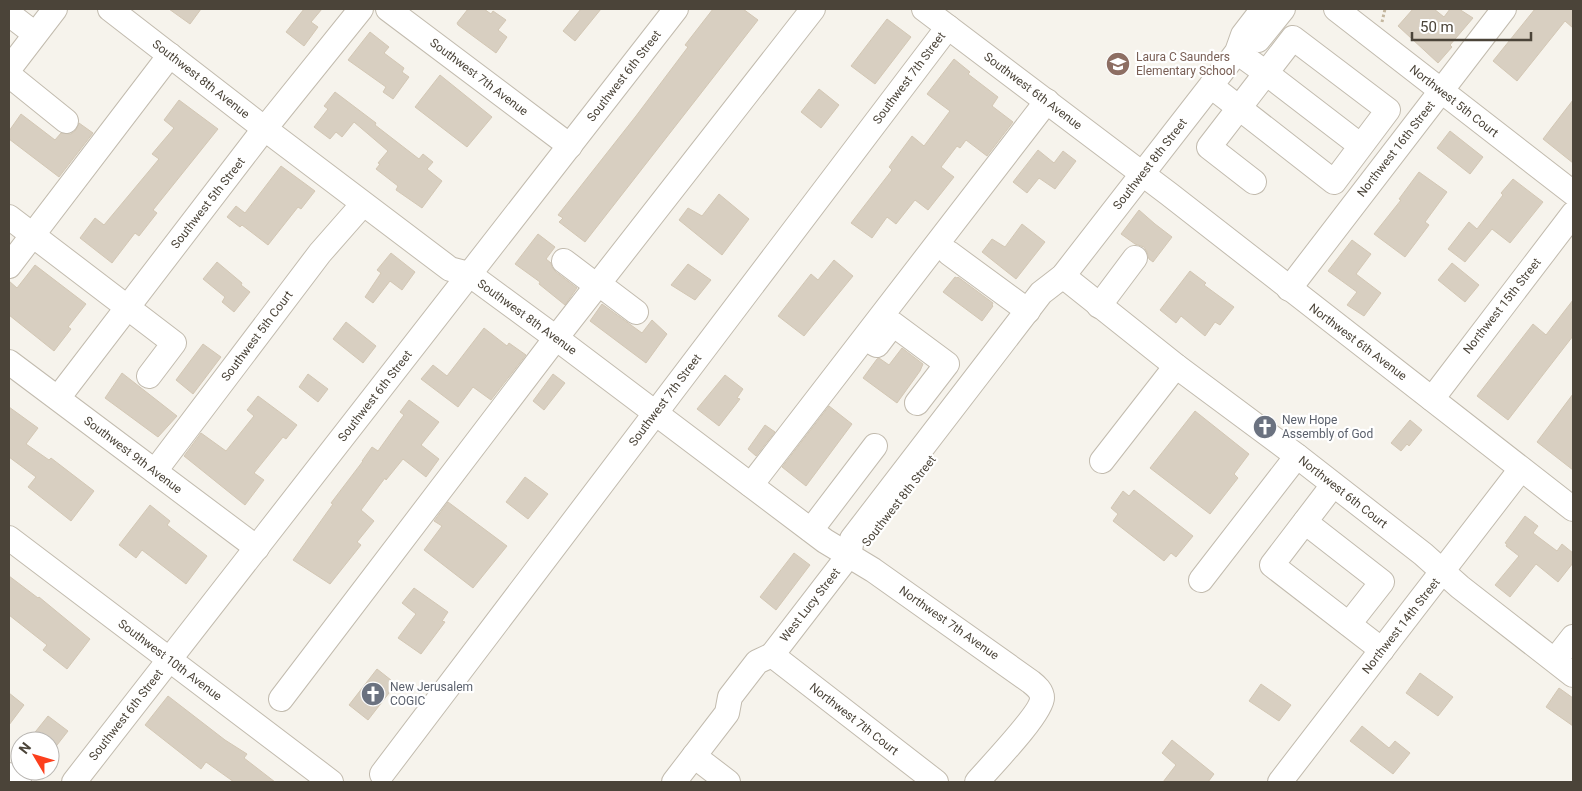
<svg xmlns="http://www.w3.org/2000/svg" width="1582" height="791" font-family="Roboto,sans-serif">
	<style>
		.building { fill: #d8cfc1; stroke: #d3c7b4 }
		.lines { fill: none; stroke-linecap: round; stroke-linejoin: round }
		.minor-casing { stroke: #c2bbae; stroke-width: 26 }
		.path { stroke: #c4b79f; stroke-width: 3; stroke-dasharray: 2.5 2.5; stroke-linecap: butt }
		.minor { stroke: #fff; stroke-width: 24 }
		.labels { text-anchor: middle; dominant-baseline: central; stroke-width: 4.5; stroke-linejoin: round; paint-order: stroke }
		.education-label { font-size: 12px; fill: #785e54; stroke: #fff; text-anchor: start }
		.street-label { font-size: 12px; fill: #4b4439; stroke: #fff }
		.worship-label { font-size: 12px; fill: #5b616d; stroke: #fff; text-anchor: start }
	</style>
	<rect width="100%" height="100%" fill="#f6f3ec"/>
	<g class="building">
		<polygon points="169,9 201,9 190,24"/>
		<polygon points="304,9 322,9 311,22 318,27 304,46 286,32"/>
		<polygon points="468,9 484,9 491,14 493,11 506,20 498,30 507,37 496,53 458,25 457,23"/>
		<polygon points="581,9 601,9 575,41 563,31"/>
		<polygon points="713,9 743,9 758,20 585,242 559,222 563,218 558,215 636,116 688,47 685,45"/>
		<polygon points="1413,9 1434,9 1444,17 1450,9 1459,9 1473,18 1450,45 1452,47 1438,63 1398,26"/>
		<polygon points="1535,9 1573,9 1573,28 1565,21 1517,81 1493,61"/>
		<polygon points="887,19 911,37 875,84 851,66"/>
		<polygon points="370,32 389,47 384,53 404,68 402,72 409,77 393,99 383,92 386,87 348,60"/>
		<polygon points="954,59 970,72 968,74 998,97 992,106 1013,122 987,156 966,140 960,148 957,146 941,167 954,177 928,210 915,200 896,224 887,217 872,238 851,223 892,170 889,167 912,136 924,146 950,111 927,94"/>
		<polygon points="440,75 492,117 467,147 415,107"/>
		<polygon points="819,89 839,105 821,128 801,112"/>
		<polygon points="335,92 376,123 375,125 419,159 423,154 433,162 427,169 442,181 422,208 396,190 398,186 376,169 380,164 378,163 388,151 354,122 342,137 336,132 330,139 314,127 328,109 324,106"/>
		<polygon points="179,100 218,129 153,210 157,213 139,236 135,233 112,263 80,238 95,218 104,225 159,159 152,154 174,128 164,120"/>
		<polygon points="1573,100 1573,163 1543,139"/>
		<polygon points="21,114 55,140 61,133 71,134 76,130 79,123 93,133 59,177 9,139 9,131"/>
		<polygon points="1450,131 1483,157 1470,174 1437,148"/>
		<polygon points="1038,150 1054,163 1063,151 1076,161 1055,189 1039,178 1027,193 1013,182"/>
		<polygon points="281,166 315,191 301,209 298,207 268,245 242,225 240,227 227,217 236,206 245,213"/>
		<polygon points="1419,172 1447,192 1425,222 1429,225 1405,257 1374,234 1401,200 1399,199"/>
		<polygon points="1513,179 1543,202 1510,243 1492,229 1465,262 1448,249 1469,222 1477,229 1503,195 1501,193"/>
		<polygon points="719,194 749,219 722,255 679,220 688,208 702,216"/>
		<polygon points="1139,210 1155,224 1172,237 1153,262 1149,259 1147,252 1144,247 1135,244 1121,234"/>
		<polygon points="1022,224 1045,242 1016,279 982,252 992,239 1005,247"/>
		<polygon points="538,234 555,247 546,259 551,263 552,267 556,272 577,288 565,305 539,284 540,282 515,264"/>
		<polygon points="1352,240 1371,254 1356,274 1381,293 1364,316 1347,305 1357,292 1328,271"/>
		<polygon points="391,253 415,272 402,290 390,281 373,303 365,297 381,273 377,270"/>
		<polygon points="834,260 853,276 804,336 778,316 811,274 818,280"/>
		<polygon points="217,262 242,283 241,285 250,292 234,312 222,302 225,297 203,279"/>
		<polygon points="1452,263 1479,285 1465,302 1438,280"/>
		<polygon points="688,264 711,280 695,300 671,285"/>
		<polygon points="35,265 86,304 68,327 71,329 54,351 9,315 9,281 17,288"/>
		<polygon points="1190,271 1206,283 1204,285 1234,307 1220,325 1215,322 1205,336 1181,316 1176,323 1160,310"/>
		<polygon points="955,277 957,278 958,277 993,303 992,305 993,306 982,321 943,292"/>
		<polygon points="1573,300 1573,336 1508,420 1477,396 1533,324 1546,335"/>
		<polygon points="602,304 642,333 652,320 667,334 646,363 590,321"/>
		<polygon points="346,322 376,346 363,363 333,339"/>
		<polygon points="484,328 507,346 509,343 526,355 491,400 473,387 458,407 421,379 433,365 447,376"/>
		<polygon points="203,344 221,357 193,394 176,380"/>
		<polygon points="902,348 923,364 920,371 897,403 863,378 877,359 879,358 889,365"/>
		<polygon points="122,373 177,416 158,437 105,398"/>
		<polygon points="308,374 328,389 318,402 299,387"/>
		<polygon points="553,374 565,383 544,410 533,401"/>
		<polygon points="725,375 743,389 737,398 740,399 719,426 697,409"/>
		<polygon points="1573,394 1573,470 1537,442"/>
		<polygon points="258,396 297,425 286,439 283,437 254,473 264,480 245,505 184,456 201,433 226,451 254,416 247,410"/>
		<polygon points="409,400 439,422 421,445 439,459 426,477 403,459 386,480 385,478 361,510 374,521 357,542 361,545 330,584 293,560 333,504 331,503 363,461 362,461 372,447 378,451 398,423 404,415 400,412"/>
		<polygon points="829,406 852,424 806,486 782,467"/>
		<polygon points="9,407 38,428 26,444 49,460 51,458 94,491 71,521 28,487 36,477 9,457"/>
		<polygon points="1195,411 1249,454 1234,474 1238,478 1210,514 1150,468"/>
		<polygon points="1410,420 1422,430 1409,446 1407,444 1401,451 1391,443"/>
		<polygon points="765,425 775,432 756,456 748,449"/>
		<polygon points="525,477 548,494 528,519 506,502"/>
		<polygon points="1134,490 1193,536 1176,557 1171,553 1164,561 1113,521 1118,514 1111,508 1123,491 1129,496"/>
		<polygon points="448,502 507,546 473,588 424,550 442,526 434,521"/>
		<polygon points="150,505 170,521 167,525 207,556 186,584 142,550 136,558 119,545"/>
		<polygon points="1525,516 1538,526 1533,533 1557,551 1562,544 1573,553 1573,563 1558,582 1536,564 1510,597 1495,585 1519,556 1506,546 1507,544 1505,543"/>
		<polygon points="794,553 810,565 776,610 760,597"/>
		<polygon points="9,576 38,598 39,597 90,639 67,669 43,650 47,645 9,615"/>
		<polygon points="414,588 448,612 442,621 445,622 421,654 398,638 416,614 402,603"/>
		<polygon points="377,669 396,684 368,720 349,705"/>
		<polygon points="1420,673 1453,697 1438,716 1406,693"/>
		<polygon points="1261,684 1291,705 1279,721 1249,701"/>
		<polygon points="1559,688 1573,698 1573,726 1546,707"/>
		<polygon points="9,693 24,705 9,725"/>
		<polygon points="168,696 225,740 247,754 244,758 275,782 234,782 206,762 201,769 145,725"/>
		<polygon points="48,716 68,731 50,754 50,741 28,741"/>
		<polygon points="1362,726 1389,748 1395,741 1410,753 1393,774 1350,741"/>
		<polygon points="1172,740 1214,774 1208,782 1163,782 1176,765 1162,753"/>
	</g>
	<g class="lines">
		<g class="minor-casing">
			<g id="minor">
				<path d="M110 9 265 129 450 269 469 274 556 338 825 541 873 570 1031 682C1036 686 1042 691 1042 698 1042 713 989 768 977 782"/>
				<polyline points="388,9 570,146"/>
				<polyline points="924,9 1169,194 1573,509"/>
				<polyline points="1336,9 1573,193"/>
				<polyline points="9,14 35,34"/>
				<polyline points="1258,40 1283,9"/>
				<polyline points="1237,52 1266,73 1209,147 1254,182"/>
				<polyline points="9,69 55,9"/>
				<polyline points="9,75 66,121"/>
				<polyline points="1211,86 1334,182 1361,146 1266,73 1293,38 1388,110 1361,146"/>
				<polyline points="9,217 174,343 149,376"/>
				<polyline points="949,253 1028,311"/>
				<polyline points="564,261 597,286"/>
				<polyline points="9,266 170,55"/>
				<polyline points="1063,276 1176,366 1297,456 1423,554 1460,587 1573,675"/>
				<polyline points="599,284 636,312"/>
				<polyline points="1289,289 1504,9"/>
				<polyline points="1099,306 1135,258"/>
				<polyline points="875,344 877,345 893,324 947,364 917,403"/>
				<polyline points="9,362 257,548"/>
				<polyline points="58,398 258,137 361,9"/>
				<polyline points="1432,399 1573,214"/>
				<polyline points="1102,461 1176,366"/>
				<polyline points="155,471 320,253 363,204"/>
				<polyline points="751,485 1047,101"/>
				<polyline points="1333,485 1272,565 1382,650"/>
				<polyline points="1305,522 1382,582 1349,624"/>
				<polyline points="811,530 875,446"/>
				<polyline points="9,538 331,782"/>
				<polyline points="1201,580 1297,456"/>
				<polyline points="772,655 936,782"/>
				<polyline points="1555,660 1573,637"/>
				<polyline points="281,699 556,338 813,9"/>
				<polyline points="694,756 728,782"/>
				<polyline points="382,774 948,27"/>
				<polyline points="9,775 19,782"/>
				<polyline points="74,782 676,9"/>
				<polyline points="674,782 727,713 730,697 757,662 772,655 849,555 852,539 1041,293 1063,276 1237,52 1243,35 1263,9"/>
				<polyline points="1280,782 1521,469"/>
			</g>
		</g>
		<polyline class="path" points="1382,22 1385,9"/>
		<use href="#minor" class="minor"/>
	</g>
	<defs>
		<g id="school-disc" transform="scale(1.25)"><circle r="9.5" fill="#8d6e63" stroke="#fff"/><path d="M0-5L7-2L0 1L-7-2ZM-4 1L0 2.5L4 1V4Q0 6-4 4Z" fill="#fff"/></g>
		<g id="church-disc" transform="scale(1.25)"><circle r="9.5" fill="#6b7280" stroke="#fff"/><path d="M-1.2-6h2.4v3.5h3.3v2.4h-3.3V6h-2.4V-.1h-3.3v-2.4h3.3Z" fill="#fff"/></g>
	</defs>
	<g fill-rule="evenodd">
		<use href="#school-disc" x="1118" y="64"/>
		<use href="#church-disc" x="1265" y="427"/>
		<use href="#church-disc" x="373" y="694"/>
	</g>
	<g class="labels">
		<g class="education-label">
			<text x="1136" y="57">Laura C Saunders<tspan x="1136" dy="14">Elementary School</tspan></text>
		</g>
		<g class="street-label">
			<text transform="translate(624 76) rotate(-52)">Southwest 6th Street</text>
			<text transform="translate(479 77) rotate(37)">Southwest 7th Avenue</text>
			<text transform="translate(909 78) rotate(-53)">Southwest 7th Street</text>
			<text transform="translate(201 79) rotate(38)">Southwest 8th Avenue</text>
			<text transform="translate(1033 91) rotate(37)">Southwest 6th Avenue</text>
			<text transform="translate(1454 101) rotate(38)">Northwest 5th Court</text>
			<text transform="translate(1396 149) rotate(-52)">Northwest 16th Street</text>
			<text transform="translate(1150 164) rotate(-52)">Southwest 8th Street</text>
			<text transform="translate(208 203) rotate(-52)">Southwest 5th Street</text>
			<text transform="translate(1502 306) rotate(-52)">Northwest 15th Street</text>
			<text transform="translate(527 317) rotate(36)">Southwest 8th Avenue</text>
			<text transform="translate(257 336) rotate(-53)">Southwest 5th Court</text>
			<text transform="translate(1358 342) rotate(37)">Northwest 6th Avenue</text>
			<text transform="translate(375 396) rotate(-52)">Southwest 6th Street</text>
			<text transform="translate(665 400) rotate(-53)">Southwest 7th Street</text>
			<text transform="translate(133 455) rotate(37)">Southwest 9th Avenue</text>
			<text transform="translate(1343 492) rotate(38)">Northwest 6th Court</text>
			<text transform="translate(899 501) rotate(-52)">Southwest 8th Street</text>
			<text transform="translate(810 605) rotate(-52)">West Lucy Street</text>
			<text transform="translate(949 623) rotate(35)">Northwest 7th Avenue</text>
			<text transform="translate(1401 626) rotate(-52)">Northwest 14th Street</text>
			<text transform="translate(170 660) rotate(37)">Southwest 10th Avenue</text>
			<text transform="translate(126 715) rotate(-52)">Southwest 6th Street</text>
			<text transform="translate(854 719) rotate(38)">Northwest 7th Court</text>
		</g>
		<g class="worship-label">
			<text x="1282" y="420">New Hope<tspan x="1282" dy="14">Assembly of God</tspan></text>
			<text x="390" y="687">New Jerusalem<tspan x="390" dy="14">COGIC</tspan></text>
		</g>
	</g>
	<rect width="1582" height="791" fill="none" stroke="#4b4439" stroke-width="20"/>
	<g transform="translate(35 756) rotate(308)"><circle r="24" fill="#ffffff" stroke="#b7b4b0"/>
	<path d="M0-4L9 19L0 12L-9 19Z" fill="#fc3f1d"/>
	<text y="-8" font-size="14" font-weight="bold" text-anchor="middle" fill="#4b4439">N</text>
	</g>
	<path d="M1412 32v8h119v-8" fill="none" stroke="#4b4439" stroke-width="2.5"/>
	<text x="1420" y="32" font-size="15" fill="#4b4439" stroke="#ffffff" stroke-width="4" paint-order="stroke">50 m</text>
</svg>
